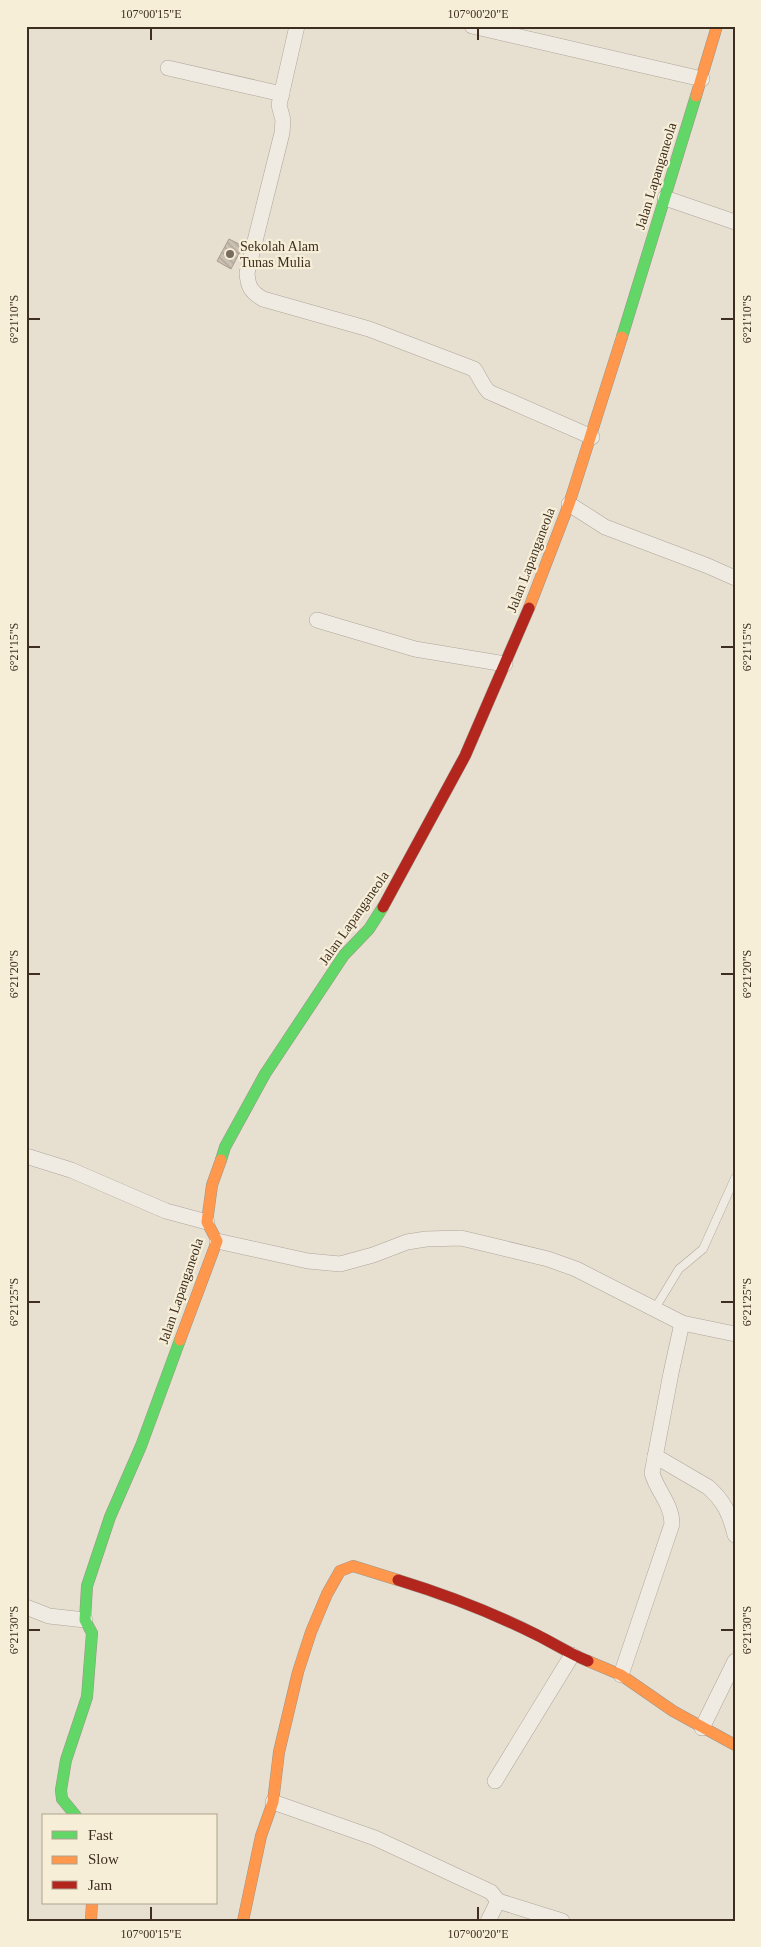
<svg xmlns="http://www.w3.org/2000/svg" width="761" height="1947" font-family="Georgia,serif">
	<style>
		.building { fill: url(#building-back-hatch); stroke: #a89c90 }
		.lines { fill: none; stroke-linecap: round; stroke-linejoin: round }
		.lane-casing { stroke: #ada599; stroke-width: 9 }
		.street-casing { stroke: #ada599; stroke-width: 16 }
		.fast-casing { stroke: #9c958a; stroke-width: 12 }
		.slow-casing { stroke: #9c958a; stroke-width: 12 }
		.jam-casing { stroke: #9c958a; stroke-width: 12 }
		.lane { stroke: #efebe3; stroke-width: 8 }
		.street { stroke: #efebe3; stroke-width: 15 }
		.fast { stroke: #63d668; stroke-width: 11 }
		.slow { stroke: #ff974d; stroke-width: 11 }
		.jam { stroke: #b3261e; stroke-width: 11 }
		.ticks { fill: none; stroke: #3d2e20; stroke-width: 2 }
		.poi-dot { fill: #786c5e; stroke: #f7eed8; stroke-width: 2 }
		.labels { text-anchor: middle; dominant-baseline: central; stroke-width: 4.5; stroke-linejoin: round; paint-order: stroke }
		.street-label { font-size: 14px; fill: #3d2e20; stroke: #f7eed8 }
		.poi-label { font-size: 14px; fill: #3d2e20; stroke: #f7eed8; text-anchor: start }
		.neatline { fill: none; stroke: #3d2e20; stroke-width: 2 }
		.ticks-label { font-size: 12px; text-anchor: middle; fill: #3d2e20 }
	</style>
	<defs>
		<pattern id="building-back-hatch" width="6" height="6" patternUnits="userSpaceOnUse" patternTransform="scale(1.25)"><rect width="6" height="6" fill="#cbbfb2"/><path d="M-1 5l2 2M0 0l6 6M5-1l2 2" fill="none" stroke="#afa499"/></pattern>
	</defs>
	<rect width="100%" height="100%" fill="#e7e0d1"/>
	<polygon class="building" points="229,239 243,246 231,269 217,261"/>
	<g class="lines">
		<g class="lane-casing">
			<polyline id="lane" points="654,1310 679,1269 703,1249 735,1178"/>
		</g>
		<g class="street-casing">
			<g id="street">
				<path d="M297 26 279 105 283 120 282 133 247 273C248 287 251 292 263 299L369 329 474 369C480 377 482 385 489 392L592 437"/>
				<polyline points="472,26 702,79"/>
				<polyline points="168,68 282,94"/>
				<polyline points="665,198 735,222"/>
				<polyline points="569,504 605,527 708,566 735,578"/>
				<polyline points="317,620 415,649 505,664"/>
				<polyline points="26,1156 71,1170 166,1211 207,1222"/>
				<polyline points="217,1241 308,1261 340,1264 373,1255 407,1242 426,1239 461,1238 548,1259 576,1269 682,1323 735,1334"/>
				<path d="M655 1456 708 1487C724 1501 730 1514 735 1535"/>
				<polyline points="26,1607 49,1616 85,1620"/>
				<path d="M621 1675 672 1524C672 1504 657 1491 652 1473L671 1373 682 1323"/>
				<polyline points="702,1728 735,1661"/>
				<polyline points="495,1781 572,1655"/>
				<polyline points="273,1802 375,1838 491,1892 498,1901 488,1921"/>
				<polyline points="498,1901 562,1921"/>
			</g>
		</g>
		<g class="fast-casing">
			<g id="fast">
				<polyline points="622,337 696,96"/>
				<polyline points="221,1160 225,1147 265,1074 344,955 369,929 383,907"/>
				<polyline points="76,1816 62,1799 61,1790 66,1760 87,1697 92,1633 85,1620 87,1586 110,1517 141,1446 180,1340"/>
			</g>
		</g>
		<g class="slow-casing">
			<g id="slow">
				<polyline points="696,96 717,26"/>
				<polyline points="529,608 569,504 622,337"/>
				<polyline points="180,1340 217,1241 207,1222 212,1185 221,1160"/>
				<polyline points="588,1661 621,1675 673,1711 735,1745"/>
				<polyline points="91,1921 92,1903"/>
				<polyline points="243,1921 261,1836 273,1802 279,1752 298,1672 311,1632 327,1594 340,1571 353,1566 398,1580"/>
			</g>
		</g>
		<g class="jam-casing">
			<g id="jam">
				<polyline points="383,907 465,756 529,608"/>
				<path d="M398 1580C444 1594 495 1614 537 1635 555 1644 570 1654 588 1661"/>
			</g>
		</g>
		<use href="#lane" class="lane"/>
		<use href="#street" class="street"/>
		<use href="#fast" class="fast"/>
		<use href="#slow" class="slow"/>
		<use href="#jam" class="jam"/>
	</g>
	<path class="ticks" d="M151 28V40M478 28V40M28 319H40M721 319H734M28 647H40M721 647H734M28 974H40M721 974H734M28 1302H40M721 1302H734M28 1630H40M721 1630H734M151 1907V1920M478 1907V1920"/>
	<circle class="poi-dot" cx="230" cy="254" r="5"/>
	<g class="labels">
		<g class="street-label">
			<text transform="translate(656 176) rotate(-73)">Jalan Lapanganeola</text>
			<text transform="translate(531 560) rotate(-69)">Jalan Lapanganeola</text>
			<text transform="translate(354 918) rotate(-55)">Jalan Lapanganeola</text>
			<text transform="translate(181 1291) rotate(-71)">Jalan Lapanganeola</text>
		</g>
		<g class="poi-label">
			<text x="240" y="246">Sekolah Alam<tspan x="240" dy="16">Tunas Mulia</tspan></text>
		</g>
	</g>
	<rect width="761" height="1947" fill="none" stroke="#f7eed8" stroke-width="55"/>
	<rect x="42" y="1814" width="175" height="90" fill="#f7eed8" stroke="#ada18e"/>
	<rect x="52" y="1831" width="25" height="8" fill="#63d668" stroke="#ada18e"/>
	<text x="88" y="1840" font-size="15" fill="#3d2e20">Fast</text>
	<rect x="52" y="1856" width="25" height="8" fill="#ff974d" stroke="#ada18e"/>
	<text x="88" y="1864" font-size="15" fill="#3d2e20">Slow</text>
	<rect x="52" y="1881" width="25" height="8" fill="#b3261e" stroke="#ada18e"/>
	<text x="88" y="1890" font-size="15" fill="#3d2e20">Jam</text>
	<rect x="28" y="28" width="706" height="1892" class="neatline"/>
	<g class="ticks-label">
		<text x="151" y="18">107°00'15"E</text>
		<text x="478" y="18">107°00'20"E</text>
		<text transform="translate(14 319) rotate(-90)" y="4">6°21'10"S</text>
		<text transform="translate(747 319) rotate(-90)" y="4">6°21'10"S</text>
		<text transform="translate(14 647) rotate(-90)" y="4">6°21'15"S</text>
		<text transform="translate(747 647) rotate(-90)" y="4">6°21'15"S</text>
		<text transform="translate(14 974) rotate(-90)" y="4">6°21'20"S</text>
		<text transform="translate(747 974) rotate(-90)" y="4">6°21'20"S</text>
		<text transform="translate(14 1302) rotate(-90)" y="4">6°21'25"S</text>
		<text transform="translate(747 1302) rotate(-90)" y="4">6°21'25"S</text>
		<text transform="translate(14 1630) rotate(-90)" y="4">6°21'30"S</text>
		<text transform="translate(747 1630) rotate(-90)" y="4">6°21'30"S</text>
		<text x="151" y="1938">107°00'15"E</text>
		<text x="478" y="1938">107°00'20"E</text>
	</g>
</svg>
